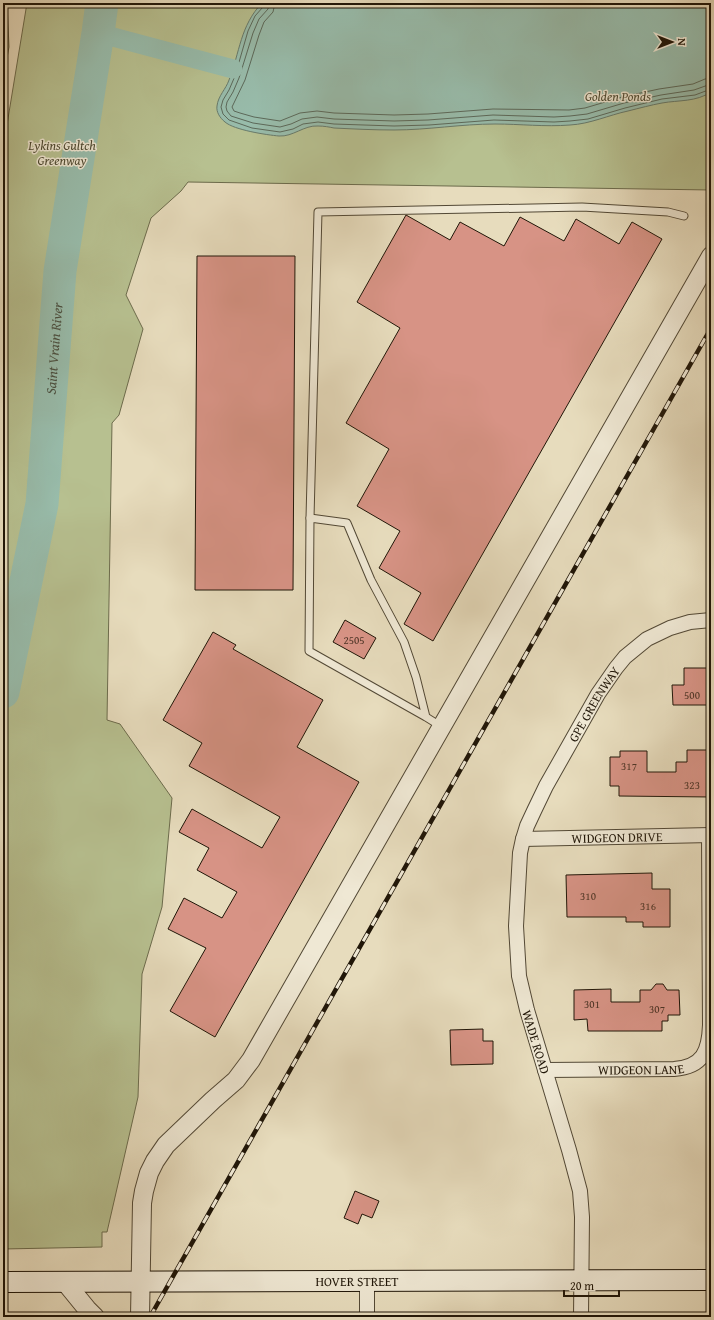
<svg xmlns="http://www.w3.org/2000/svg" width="714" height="1320" font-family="'Gentium Book Plus',serif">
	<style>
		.green { fill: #b7c090; stroke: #6c6b4c }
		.water { fill: #98bcab; stroke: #687a6a }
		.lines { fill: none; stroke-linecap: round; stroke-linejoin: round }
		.shore { stroke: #5c695a; stroke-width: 1 }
		.canal { stroke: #98bcab; stroke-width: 19 }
		.river { stroke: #98bcab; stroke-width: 33 }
		.building { fill: #d79385; stroke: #201608 }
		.service-casing { stroke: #524835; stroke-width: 9 }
		.minor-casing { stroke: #524835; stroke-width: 16 }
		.tertiary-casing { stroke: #524835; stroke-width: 20 }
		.secondary-casing { stroke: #201608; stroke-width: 22 }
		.service { stroke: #efe8d4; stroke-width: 7 }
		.minor { stroke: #efe8d4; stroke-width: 14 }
		.tertiary { stroke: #efe8d4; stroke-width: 18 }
		.secondary { stroke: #efe8d4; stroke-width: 20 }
		.rail-casing { stroke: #201608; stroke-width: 4.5 }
		.rail { stroke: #efe8d4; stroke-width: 3; stroke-dasharray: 9; stroke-linecap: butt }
		.labels { text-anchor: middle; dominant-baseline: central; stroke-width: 3; stroke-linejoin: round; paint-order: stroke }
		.number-label { font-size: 11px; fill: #4e3527 }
		.park-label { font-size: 13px; font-style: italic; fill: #4d4931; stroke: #efe8d4 }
		.street-label { font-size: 13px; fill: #201608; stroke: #efe8d4 }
		.water-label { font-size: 14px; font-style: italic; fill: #4a5041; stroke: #efe8d4 }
	</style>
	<rect width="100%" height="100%" fill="#e7dcbd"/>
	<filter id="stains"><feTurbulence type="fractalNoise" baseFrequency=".005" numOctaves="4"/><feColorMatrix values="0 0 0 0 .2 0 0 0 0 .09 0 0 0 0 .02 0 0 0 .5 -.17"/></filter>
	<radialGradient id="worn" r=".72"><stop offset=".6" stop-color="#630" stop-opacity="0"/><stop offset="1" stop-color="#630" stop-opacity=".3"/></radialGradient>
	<g class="green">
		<polygon points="3,3 7,3 9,47 3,80"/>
		<polygon points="27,3 711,3 711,190 188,182 181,191 151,218 126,295 143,329 119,415 112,423 107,720 120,724 172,798 162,907 142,974 138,1097 107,1232 102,1232 102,1247 3,1249 3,149"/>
		<path d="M3 1313C22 1312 40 1312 59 1317H3Z"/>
	</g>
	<path class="water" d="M262 3H711V92C696 102 679 100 662 103 651 105 640 108 628 111 609 115 590 124 570 125 545 127 520 124 495 124 461 124 428 130 394 130 374 130 354 129 334 128 329 127 324 126 318 126 304 125 293 137 279 136 267 135 234 130 225 122 220 118 216 112 217 106 218 96 226 89 229 80 240 52 240 26 262 3Z"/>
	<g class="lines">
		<g class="shore">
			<polyline points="264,3 263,7 255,16 248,31 235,76 229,90 223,100 221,107 223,114 229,120 252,128 280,132 293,129 303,124 318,122 334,124 394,126 429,125 494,120 554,122 570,121 588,119 625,108 662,99 695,95 711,89"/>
			<polyline points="269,3 268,9 259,19 253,33 239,78 233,92 227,102 226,107 227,111 231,116 253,123 280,127 291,124 302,119 317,117 334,119 394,121 428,120 493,115 554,117 570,116 587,114 624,103 661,95 694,90 711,84"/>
			<polyline points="275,3 273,12 264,22 259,35 245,80 232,107 234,111 240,113 254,117 280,121 300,113 317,111 334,113 394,115 428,114 493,109 569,110 585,108 622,97 659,89 693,84 705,79 711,78"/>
		</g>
		<polyline class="canal" points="98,33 233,69"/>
		<path class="river" id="s1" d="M3 692 42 504 60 271 98 33 102 3"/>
	</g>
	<g class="building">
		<polygon points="406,215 450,240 460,222 504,246 520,217 564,241 576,219 619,244 632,222 662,239 433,641 404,624 421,593 379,568 400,531 357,506 389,449 346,423 400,328 357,302"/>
		<polygon points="197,256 295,256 293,590 195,590"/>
		<polygon points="345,620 376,638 364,659 333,642"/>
		<polygon points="213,632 236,645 233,649 323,700 297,747 359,782 215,1037 170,1011 206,948 168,929 184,898 222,918 237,892 197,870 209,848 179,832 192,809 262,848 280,817 189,766 202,743 163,720"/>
		<polygon points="684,668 711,668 711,705 673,705 672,685 684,685"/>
		<polygon points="687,750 708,750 708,758 711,758 711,797 619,796 619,786 610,786 610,757 620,757 620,751 647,751 647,772 676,772 676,762 687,762"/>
		<polygon points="652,873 652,889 670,889 670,927 643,927 643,922 626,922 626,917 567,917 566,875"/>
		<polygon points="656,984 663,984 667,990 679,990 680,1015 668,1015 668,1021 662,1021 662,1031 588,1031 587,1019 574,1020 574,990 611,989 611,1002 640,1002 640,990 651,990"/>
		<polygon points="483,1029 483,1041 493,1041 493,1064 451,1065 450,1030"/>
		<polygon points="355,1191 379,1201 372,1218 362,1214 358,1224 344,1218"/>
	</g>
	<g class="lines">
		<g class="service-casing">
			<g id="service">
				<polyline points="310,518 318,212 582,207 668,212 684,216"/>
				<polyline points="426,717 416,677 404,642 371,580 347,523 310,518 309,651 426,717 442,727"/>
			</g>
		</g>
		<g class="minor-casing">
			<g id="minor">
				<path id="s2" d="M523 839 711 835"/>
				<path id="s3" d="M545 1070 674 1069C703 1067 709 1051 710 1025L709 835"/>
				<polyline points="367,1281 367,1317"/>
				<path id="s4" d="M581 1317 582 1217 580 1191 569 1150 527 1010 519 976 516 926 520 853 523 839 527 826 534 811 546 786 598 694 616 668 625 657 647 639 670 628 690 622 711 620"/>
			</g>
		</g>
		<g class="tertiary-casing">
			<g id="tertiary">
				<polyline points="65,1282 87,1309 95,1317"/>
				<polyline points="140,1317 142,1203 144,1191 149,1173 155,1161 166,1145 213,1100 236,1080 251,1060 711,256"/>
			</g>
		</g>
		<g class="secondary-casing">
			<g id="secondary">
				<path id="s5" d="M3 1282 711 1280"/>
			</g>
		</g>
		<use href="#service" class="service"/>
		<use href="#minor" class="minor"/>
		<use href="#tertiary" class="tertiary"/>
		<use href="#secondary" class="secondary"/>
		<g class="rail-casing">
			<polyline id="rail" points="150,1317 711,328"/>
		</g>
		<use href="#rail" class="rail"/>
	</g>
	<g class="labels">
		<g class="number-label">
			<text x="354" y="640">2505</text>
			<text x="692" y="695">500</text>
			<text x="629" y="766">317</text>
			<text x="692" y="785">323</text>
			<text x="588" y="896">310</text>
			<text x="648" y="906">316</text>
			<text x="592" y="1004">301</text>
			<text x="657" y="1009">307</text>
		</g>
		<g class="park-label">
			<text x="618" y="96">Golden Ponds</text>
			<text x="62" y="145">Lykins Gultch<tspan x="62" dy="15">Greenway</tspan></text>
		</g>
		<g class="street-label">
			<text stroke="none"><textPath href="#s4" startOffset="640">GPE GREENWAY</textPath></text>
			<text stroke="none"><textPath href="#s2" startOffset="94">WIDGEON DRIVE</textPath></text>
			<text transform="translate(536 1042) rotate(73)">WADE ROAD</text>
			<text stroke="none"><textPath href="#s3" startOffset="96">WIDGEON LANE</textPath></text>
			<text stroke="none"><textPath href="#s5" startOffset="354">HOVER STREET</textPath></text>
		</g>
		<g class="water-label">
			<text stroke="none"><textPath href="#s1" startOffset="348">Saint Vrain River</textPath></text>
		</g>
	</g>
	<rect width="714" height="1320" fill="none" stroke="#e7dcbd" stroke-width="16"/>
	<rect x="4" y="4" width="706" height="1312" fill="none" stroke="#201608" stroke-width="2"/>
	<rect x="8" y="8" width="698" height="1304" fill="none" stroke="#201608"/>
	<g transform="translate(672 42) rotate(90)" stroke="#efe8d4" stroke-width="3" paint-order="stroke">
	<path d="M0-3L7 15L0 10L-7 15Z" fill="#201608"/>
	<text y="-6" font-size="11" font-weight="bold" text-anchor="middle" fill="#201608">N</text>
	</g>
	<path d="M564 1290v6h55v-6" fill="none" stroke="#201608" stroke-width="2"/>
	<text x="570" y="1290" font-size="12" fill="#201608" stroke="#efe8d4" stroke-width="3" paint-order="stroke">20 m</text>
	<rect width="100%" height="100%" filter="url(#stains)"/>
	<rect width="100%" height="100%" fill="url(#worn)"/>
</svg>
